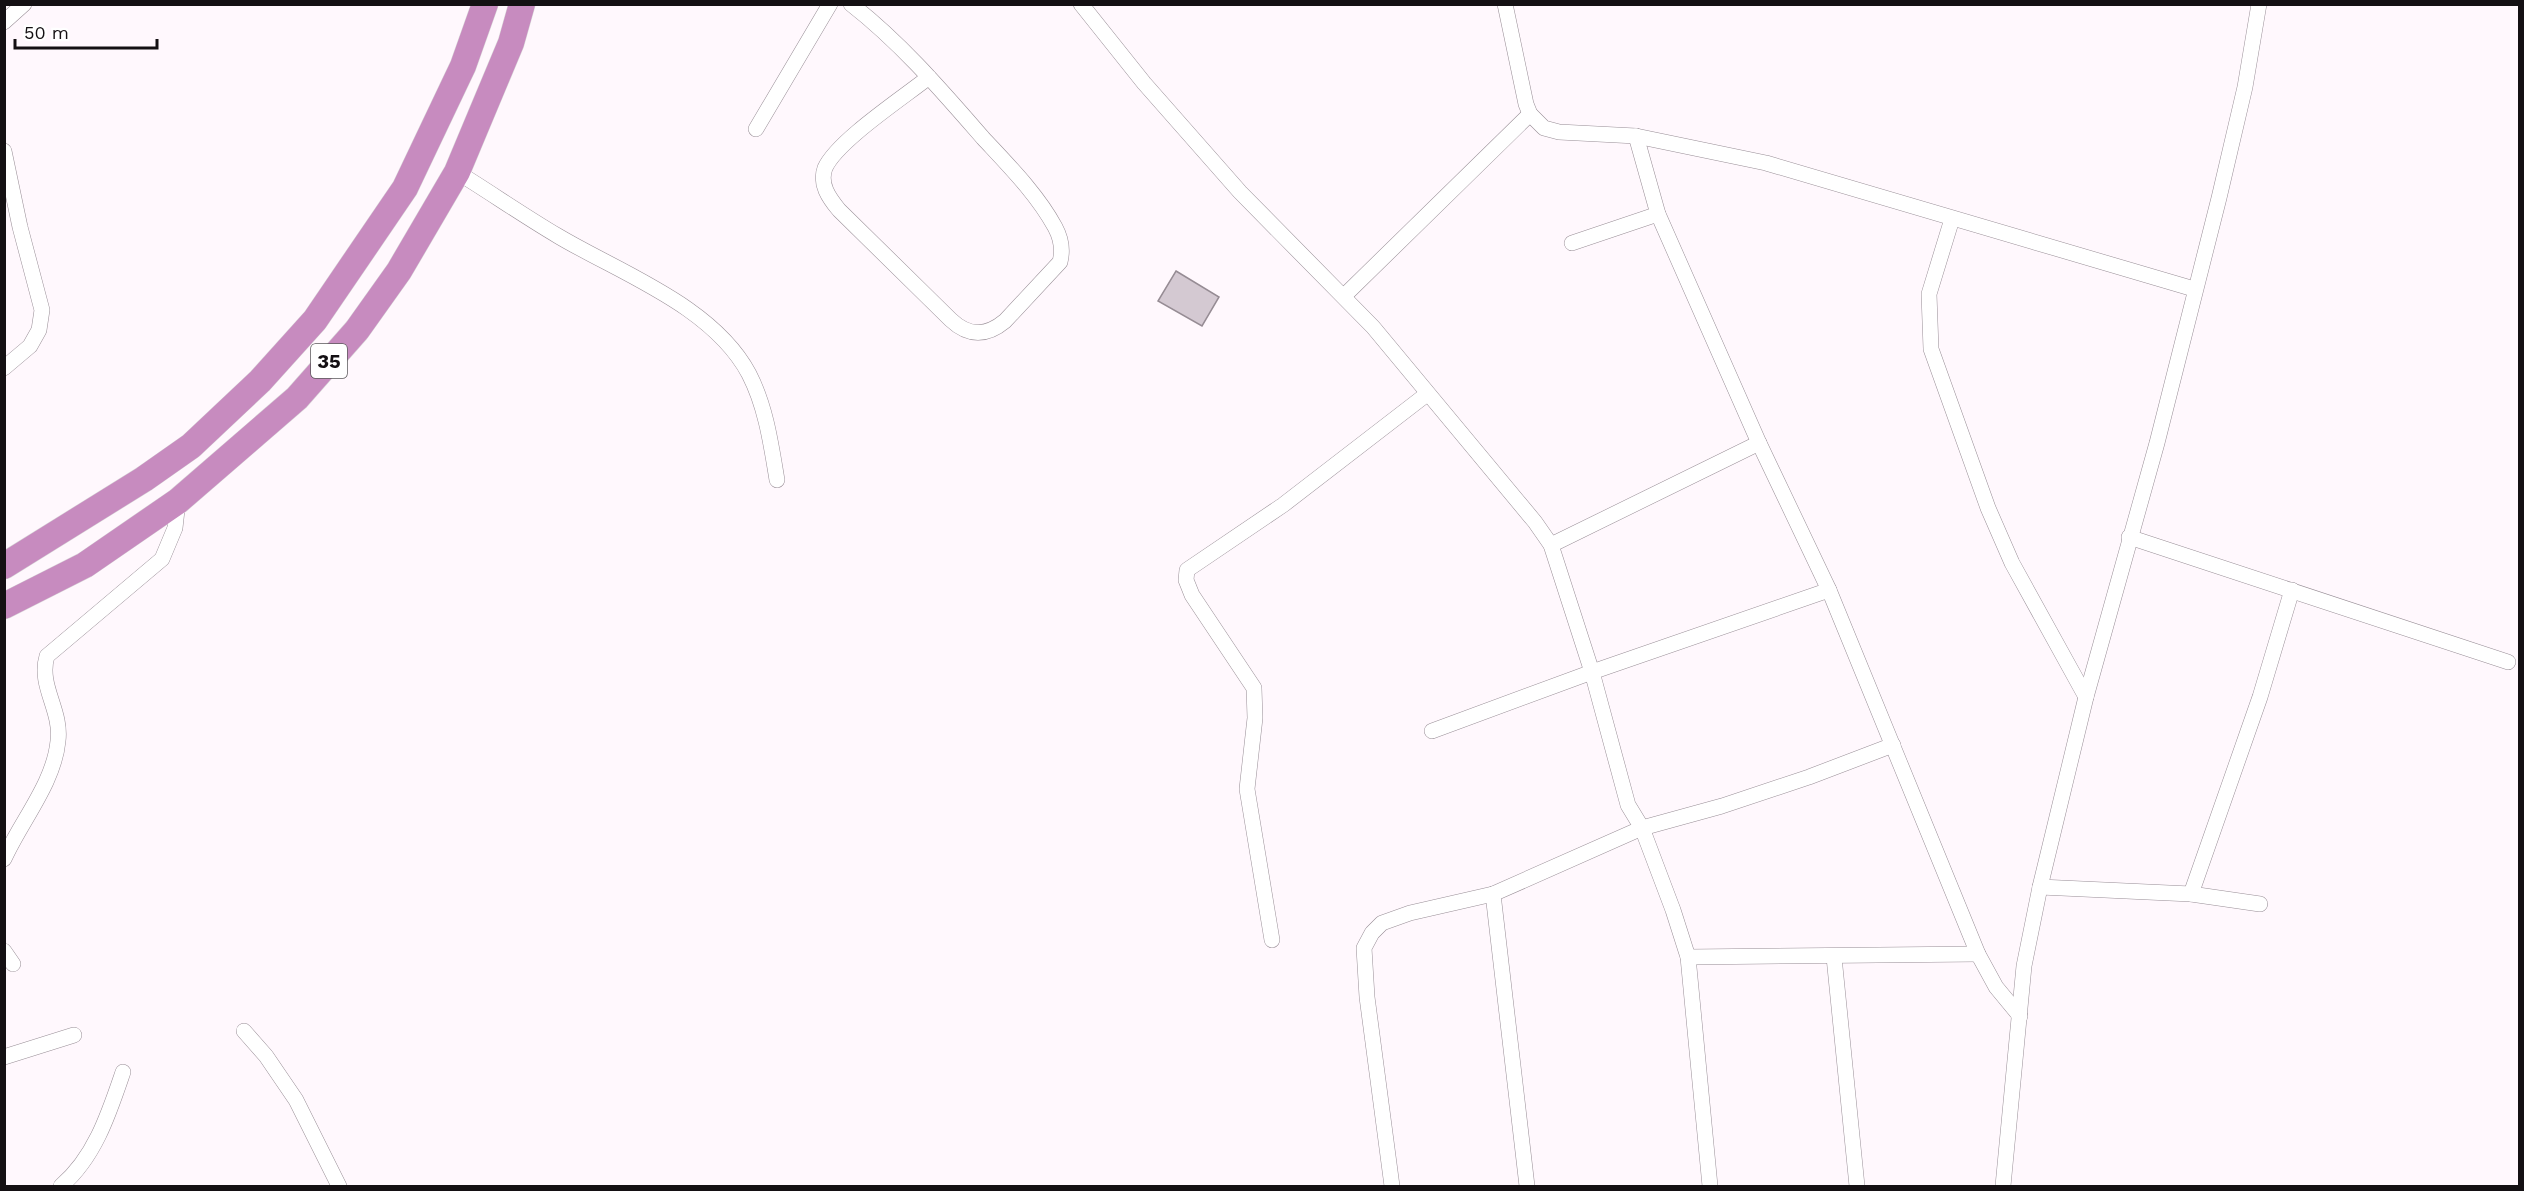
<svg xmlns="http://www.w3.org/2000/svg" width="2524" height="1191" font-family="'Work Sans',sans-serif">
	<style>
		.building { fill: #d4c9d2; stroke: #968c94; stroke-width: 1.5 }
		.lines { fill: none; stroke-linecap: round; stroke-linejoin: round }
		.minor-casing { stroke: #998f97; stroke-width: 16 }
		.trunk-casing { stroke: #d9d9d9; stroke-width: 27 }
		.minor { stroke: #fff; stroke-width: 15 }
		.trunk { stroke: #c78bbf; stroke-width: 26 }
		.labels { text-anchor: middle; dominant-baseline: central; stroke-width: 5; stroke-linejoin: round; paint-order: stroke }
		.shield { fill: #fff; stroke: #5a585a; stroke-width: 1.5 }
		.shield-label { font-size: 20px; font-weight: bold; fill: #141013 }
	</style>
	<rect width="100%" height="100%" fill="#fff8fd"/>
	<polygon class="building" points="1176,271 1219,297 1202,326 1158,301"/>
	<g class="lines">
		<g class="minor-casing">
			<g id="minor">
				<path d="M851 4C901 43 942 91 983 138 1009 166 1037 194 1055 227 1061 238 1063 250 1060 262L1005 321C987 336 969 337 951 320L839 210C829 198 819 184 825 168 837 141 904 97 929 77"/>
				<polyline points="1081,4 1144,83 1240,192 1373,327 1535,522 1551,545 1592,672 1628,805 1642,828 1673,910 1688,957 1710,1186"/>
				<polyline points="1505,4 1526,104 1530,114 1544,128 1559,132 1636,136 1766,163 2194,289"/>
				<polyline points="4,22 24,4"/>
				<polyline points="756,129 830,4"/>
				<polyline points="1636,136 1658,214 1759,443 1829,590 1978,954 1996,987 2020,1016"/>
				<polyline points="4,151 20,227 42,310 39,330 30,346 4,368"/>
				<path d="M457 172C491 193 524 216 558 236 620 273 713 306 749 374 766 407 771 444 777 480"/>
				<polyline points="1952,219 1929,294 1931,349 1988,508 2012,563 2086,697"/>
				<polyline points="1572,243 1658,214"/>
				<polyline points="1344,296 1530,114"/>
				<polyline points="2129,537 2508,662"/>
				<polyline points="1551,545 1759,443"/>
				<polyline points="1432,731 1592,672 1829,590"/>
				<path d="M4 859C21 821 54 783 58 741 62 710 38 686 47 656L162 559 175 528 178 501"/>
				<polyline points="2040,887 2191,894 2260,904"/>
				<polyline points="1493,894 1527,1186"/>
				<polyline points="2191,894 2260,697 2292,590"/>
				<polyline points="1272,940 1247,789 1255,718 1254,688 1192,595 1186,580 1187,570 1283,505 1427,394"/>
				<polyline points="4,951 13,964"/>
				<polyline points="1688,957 1978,954"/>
				<polyline points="1834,957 1857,1186"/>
				<polyline points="244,1031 266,1056 296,1100 339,1186"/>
				<polyline points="4,1057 74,1035"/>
				<path d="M61 1186C95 1157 109 1113 123 1072"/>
				<polyline points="1392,1186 1367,997 1364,948 1372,933 1382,923 1410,913 1493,894 1642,828 1722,806 1809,777 1893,745"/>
				<polyline points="2003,1186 2024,966 2040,887 2086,697 2157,443 2219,198 2245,87 2259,4"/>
			</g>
		</g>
		<g class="trunk-casing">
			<g id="trunk">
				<polyline points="4,566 144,479 191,446 260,381 315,320 405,188 463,66 485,4"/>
				<polyline points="4,606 85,565 178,501 297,398 357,330 399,271 457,172 511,43 522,4"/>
			</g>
		</g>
		<use href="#minor" class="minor"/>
		<use href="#trunk" class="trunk"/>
	</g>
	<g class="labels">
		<rect class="shield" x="311" y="344" width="36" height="34" rx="4.5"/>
		<g class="shield-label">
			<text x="329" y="361">35</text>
		</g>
	</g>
	<rect width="2524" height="1191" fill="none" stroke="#141013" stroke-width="12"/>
	<path d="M15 39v9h142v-9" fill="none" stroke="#141013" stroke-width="3"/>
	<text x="24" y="39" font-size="18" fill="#141013" stroke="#ffffff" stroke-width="4.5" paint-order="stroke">50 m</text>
</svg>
